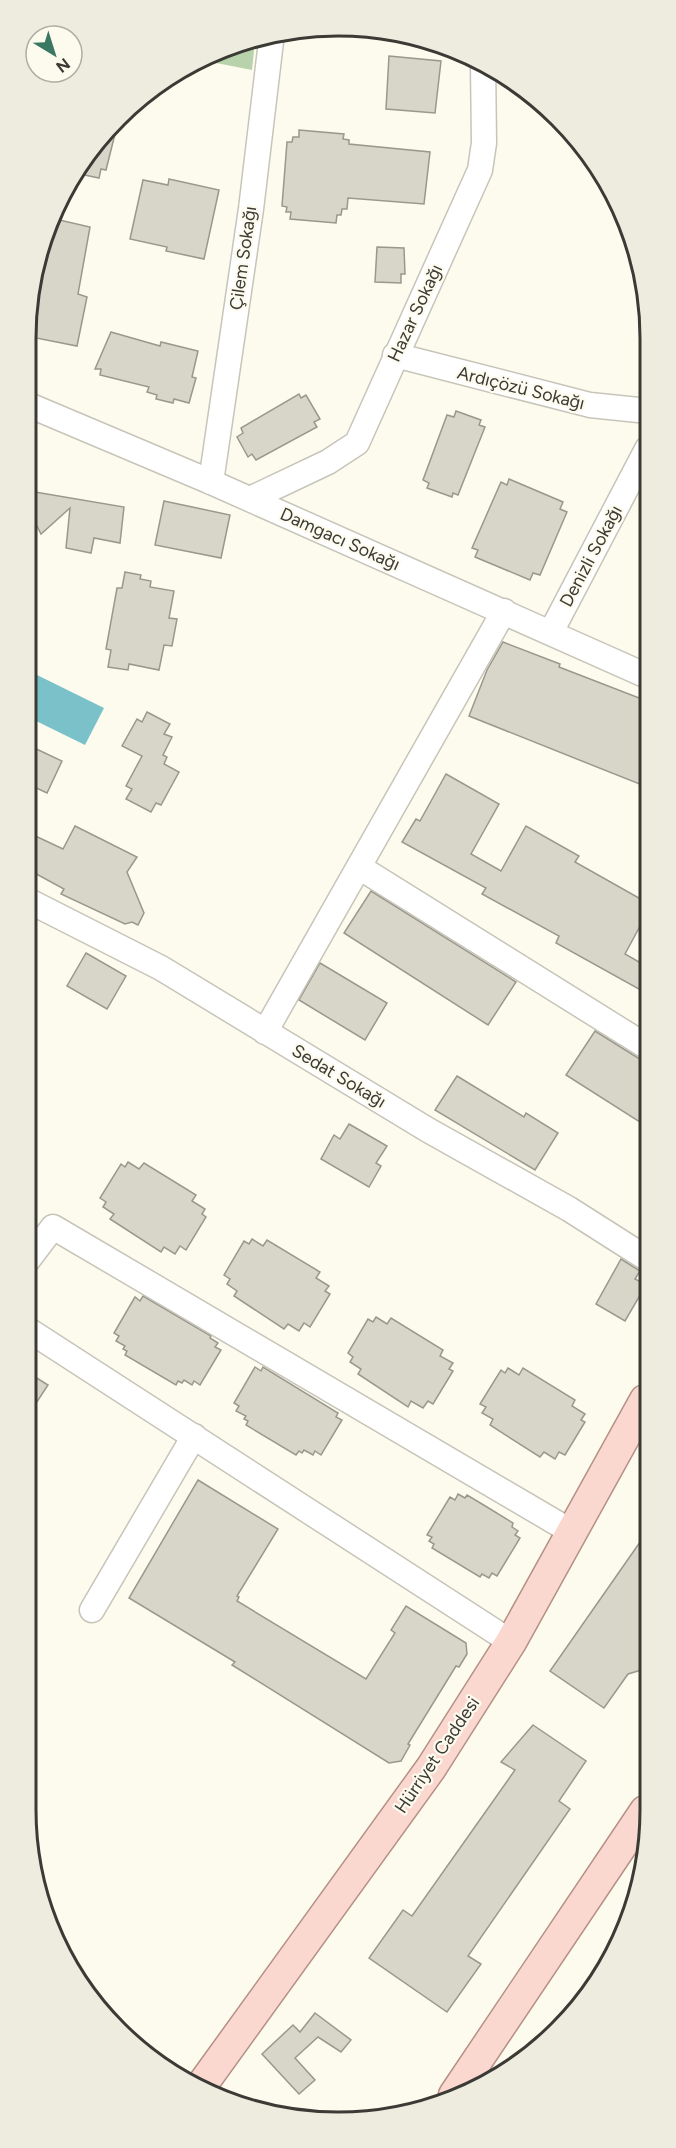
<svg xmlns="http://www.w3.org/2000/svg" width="676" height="2148" font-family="Figtree,sans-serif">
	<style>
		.green { fill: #b8d3ac }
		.water { fill: #7bc1ca }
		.building { fill: #d8d6c9; stroke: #9a988d; stroke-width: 1.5 }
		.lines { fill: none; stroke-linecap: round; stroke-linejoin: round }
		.minor-casing { stroke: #c7c5b9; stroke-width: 27 }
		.major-casing { stroke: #b59085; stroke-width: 33 }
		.minor { stroke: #fff; stroke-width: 24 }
		.major { stroke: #fad8d0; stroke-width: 30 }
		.labels { text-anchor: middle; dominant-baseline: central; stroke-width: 4.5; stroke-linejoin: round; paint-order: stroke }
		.street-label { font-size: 18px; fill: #3b3a35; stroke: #fdfbee }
		.rim { fill: none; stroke: #3b3a35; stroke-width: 3 }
	</style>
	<rect width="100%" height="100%" fill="#fdfbee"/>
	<polygon class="green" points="255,41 252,70 206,61"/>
	<polygon class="water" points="33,673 104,708 85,745 30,718 30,678"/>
	<g class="building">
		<polygon points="389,56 441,61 435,113 386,109"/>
		<polygon points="117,126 106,170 101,169 99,178 75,173 78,164"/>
		<polygon points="299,130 344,134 343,139 349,140 349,144 430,152 424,204 348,198 347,209 342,209 341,215 337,215 336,223 290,219 291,212 286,212 287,207 282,206 287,142 292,142 293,137 299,137"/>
		<polygon points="169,179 219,190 204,259 166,251 167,247 130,239 143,180 168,185"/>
		<polygon points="55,219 90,227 78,294 87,297 77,346 31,337 32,277"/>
		<polygon points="377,247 404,248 405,274 401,274 401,283 375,282"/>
		<polygon points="111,332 160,346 161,342 198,351 192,377 196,378 189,403 174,399 173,403 156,399 157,395 147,392 149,387 100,375 101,369 95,369"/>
		<polygon points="299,394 301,398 306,395 320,419 314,422 317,427 256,460 252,454 248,457 237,437 243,433 241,428"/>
		<polygon points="456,411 481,420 479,425 485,427 458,495 453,493 452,497 427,488 429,483 423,480 447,415 454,417"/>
		<polygon points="509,479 563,502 560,509 567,512 540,575 533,573 530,580 475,557 478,550 472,548 501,482 507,485"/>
		<polygon points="35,492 124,507 120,543 94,538 91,553 66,548 70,508 41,534 31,514 31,502"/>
		<polygon points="164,501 230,515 221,558 155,545"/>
		<polygon points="125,572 141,575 140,579 151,581 150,587 174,591 169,618 177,619 172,646 164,645 159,670 129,664 128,670 108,667 111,650 106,649 117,588 122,588"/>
		<polygon points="503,642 560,664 559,667 647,701 647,787 469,716 487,670"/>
		<polygon points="147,712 170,724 164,734 172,737 163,755 167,757 164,764 179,772 161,805 156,803 151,812 126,799 132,789 126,786 142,756 122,746 137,719 142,722"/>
		<polygon points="30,746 62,761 47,793 30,785"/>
		<polygon points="446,774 499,804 471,854 501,871 526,826 579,856 575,862 646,902 646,915 625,954 646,966 646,993 556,943 559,936 482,894 486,888 402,842 416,819 420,821"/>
		<polygon points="75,826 137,857 127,872 144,913 138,925 132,922 125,924 61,894 64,889 29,870 29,833 63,849"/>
		<polygon points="371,891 516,982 488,1025 344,933"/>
		<polygon points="86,953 126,976 107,1009 67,986"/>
		<polygon points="320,963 387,1003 365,1040 299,1000"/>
		<polygon points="595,1031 638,1058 646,1060 646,1126 566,1075"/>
		<polygon points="457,1076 524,1117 526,1113 558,1133 535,1170 435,1110"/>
		<polygon points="349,1124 387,1146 376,1163 381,1166 369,1187 321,1159 334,1135 340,1139"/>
		<polygon points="128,1162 139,1169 144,1163 196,1195 192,1201 205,1209 202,1214 206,1217 186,1250 180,1246 175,1254 164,1247 161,1252 110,1219 114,1214 103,1207 106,1202 100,1198 121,1164 125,1167"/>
		<polygon points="252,1239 263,1246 267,1240 320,1272 316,1278 329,1286 325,1291 330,1294 310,1327 304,1323 299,1331 288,1324 284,1329 234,1296 237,1291 227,1284 230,1279 224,1275 244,1241 249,1244"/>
		<polygon points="621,1259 640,1271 635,1279 646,1285 625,1321 596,1304"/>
		<polygon points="143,1296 211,1336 210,1338 218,1343 215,1347 221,1350 200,1385 194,1381 192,1385 184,1380 182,1383 178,1381 176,1385 125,1355 127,1351 123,1349 125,1346 116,1341 119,1336 114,1333 135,1297 140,1301"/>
		<polygon points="376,1317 387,1324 391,1318 443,1350 440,1356 453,1363 449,1369 453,1371 433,1404 428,1401 423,1408 411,1401 408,1407 358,1374 361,1369 350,1362 353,1357 348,1353 368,1319 373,1322"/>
		<polygon points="255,1367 261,1371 263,1367 338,1413 336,1417 342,1420 321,1455 315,1451 313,1455 304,1450 302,1453 299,1451 296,1455 246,1425 248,1421 244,1419 246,1416 236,1411 239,1406 234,1403"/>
		<polygon points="508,1368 519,1375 523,1368 575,1400 572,1406 585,1414 581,1420 585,1422 565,1455 559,1452 555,1459 544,1452 540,1457 490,1425 493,1419 482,1413 486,1407 480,1404 501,1370 505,1373"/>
		<polygon points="27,1372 48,1385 27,1417"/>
		<polygon points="198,1480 278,1529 237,1596 239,1597 237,1601 366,1679 395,1633 391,1630 406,1606 466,1643 467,1654 459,1667 456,1666 408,1744 410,1745 401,1761 389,1763 232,1665 235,1662 129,1598"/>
		<polygon points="458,1494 465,1498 467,1495 482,1504 513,1523 512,1527 518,1531 515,1535 520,1538 497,1576 492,1573 489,1578 482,1574 480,1577 432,1548 434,1544 429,1541 432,1537 427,1535 450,1497 455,1500"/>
		<polygon points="645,1535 645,1669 628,1674 604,1708 550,1671"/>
		<polygon points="533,1725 586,1761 559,1801 570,1809 468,1956 481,1964 447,2012 369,1958 403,1910 412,1916 515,1770 501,1762"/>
		<polygon points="315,2013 351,2040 341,2052 318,2037 295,2058 315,2080 299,2094 262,2054 293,2025 300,2032"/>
	</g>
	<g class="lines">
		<g class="minor-casing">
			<g id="minor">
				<polyline points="395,355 590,405 648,411"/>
				<polyline points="31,406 211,482 647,676"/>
				<polyline points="211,482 251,209 272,33"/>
				<polyline points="250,499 328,462 357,443 480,170 484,143 483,63"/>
				<polyline points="551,632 647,449"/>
				<polyline points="359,867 646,1046"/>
				<polyline points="29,901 161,968 428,1130 569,1209 646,1258"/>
				<polyline points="265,1032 504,611"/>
				<polyline points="28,1260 53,1227 572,1532"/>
				<polyline points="27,1329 511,1642"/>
				<polyline points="92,1610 194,1436"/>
			</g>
		</g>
		<g class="major-casing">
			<g id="major">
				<polyline points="199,2089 431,1768 511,1642 645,1400"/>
				<polyline points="454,2095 645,1811"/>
			</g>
		</g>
		<use href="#minor" class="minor"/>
		<use href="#major" class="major"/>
	</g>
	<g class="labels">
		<g class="street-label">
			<text transform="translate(243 258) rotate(-82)">Çilem Sokağı</text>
			<text transform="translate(415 313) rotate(-65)">Hazar Sokağı</text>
			<text transform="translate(521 388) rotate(14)">Ardıçözü Sokağı</text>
			<text transform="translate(340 539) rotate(24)">Damgacı Sokağı</text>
			<text transform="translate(591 556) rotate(-62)">Denizli Sokağı</text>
			<text transform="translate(339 1076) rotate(31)">Sedat Sokağı</text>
			<text transform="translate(437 1755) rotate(-56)">Hürriyet Caddesi</text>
		</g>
	</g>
	<path d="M0 0H676V2148H0ZM338 36H338A302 302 0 0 1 640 338V1810A302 302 0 0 1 338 2112H338A302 302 0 0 1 36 1810V338A302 302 0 0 1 338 36Z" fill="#edecdf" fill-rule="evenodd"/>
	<path class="rim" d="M338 36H338A302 302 0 0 1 640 338V1810A302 302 0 0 1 338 2112H338A302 302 0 0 1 36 1810V338A302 302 0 0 1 338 36Z"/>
	<g transform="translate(54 54) rotate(142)"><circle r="28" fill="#fdfbee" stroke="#afaea4" stroke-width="1.5"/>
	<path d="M0-4.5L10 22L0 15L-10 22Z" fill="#3b7864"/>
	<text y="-9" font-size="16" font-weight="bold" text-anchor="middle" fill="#3b3a35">N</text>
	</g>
</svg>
